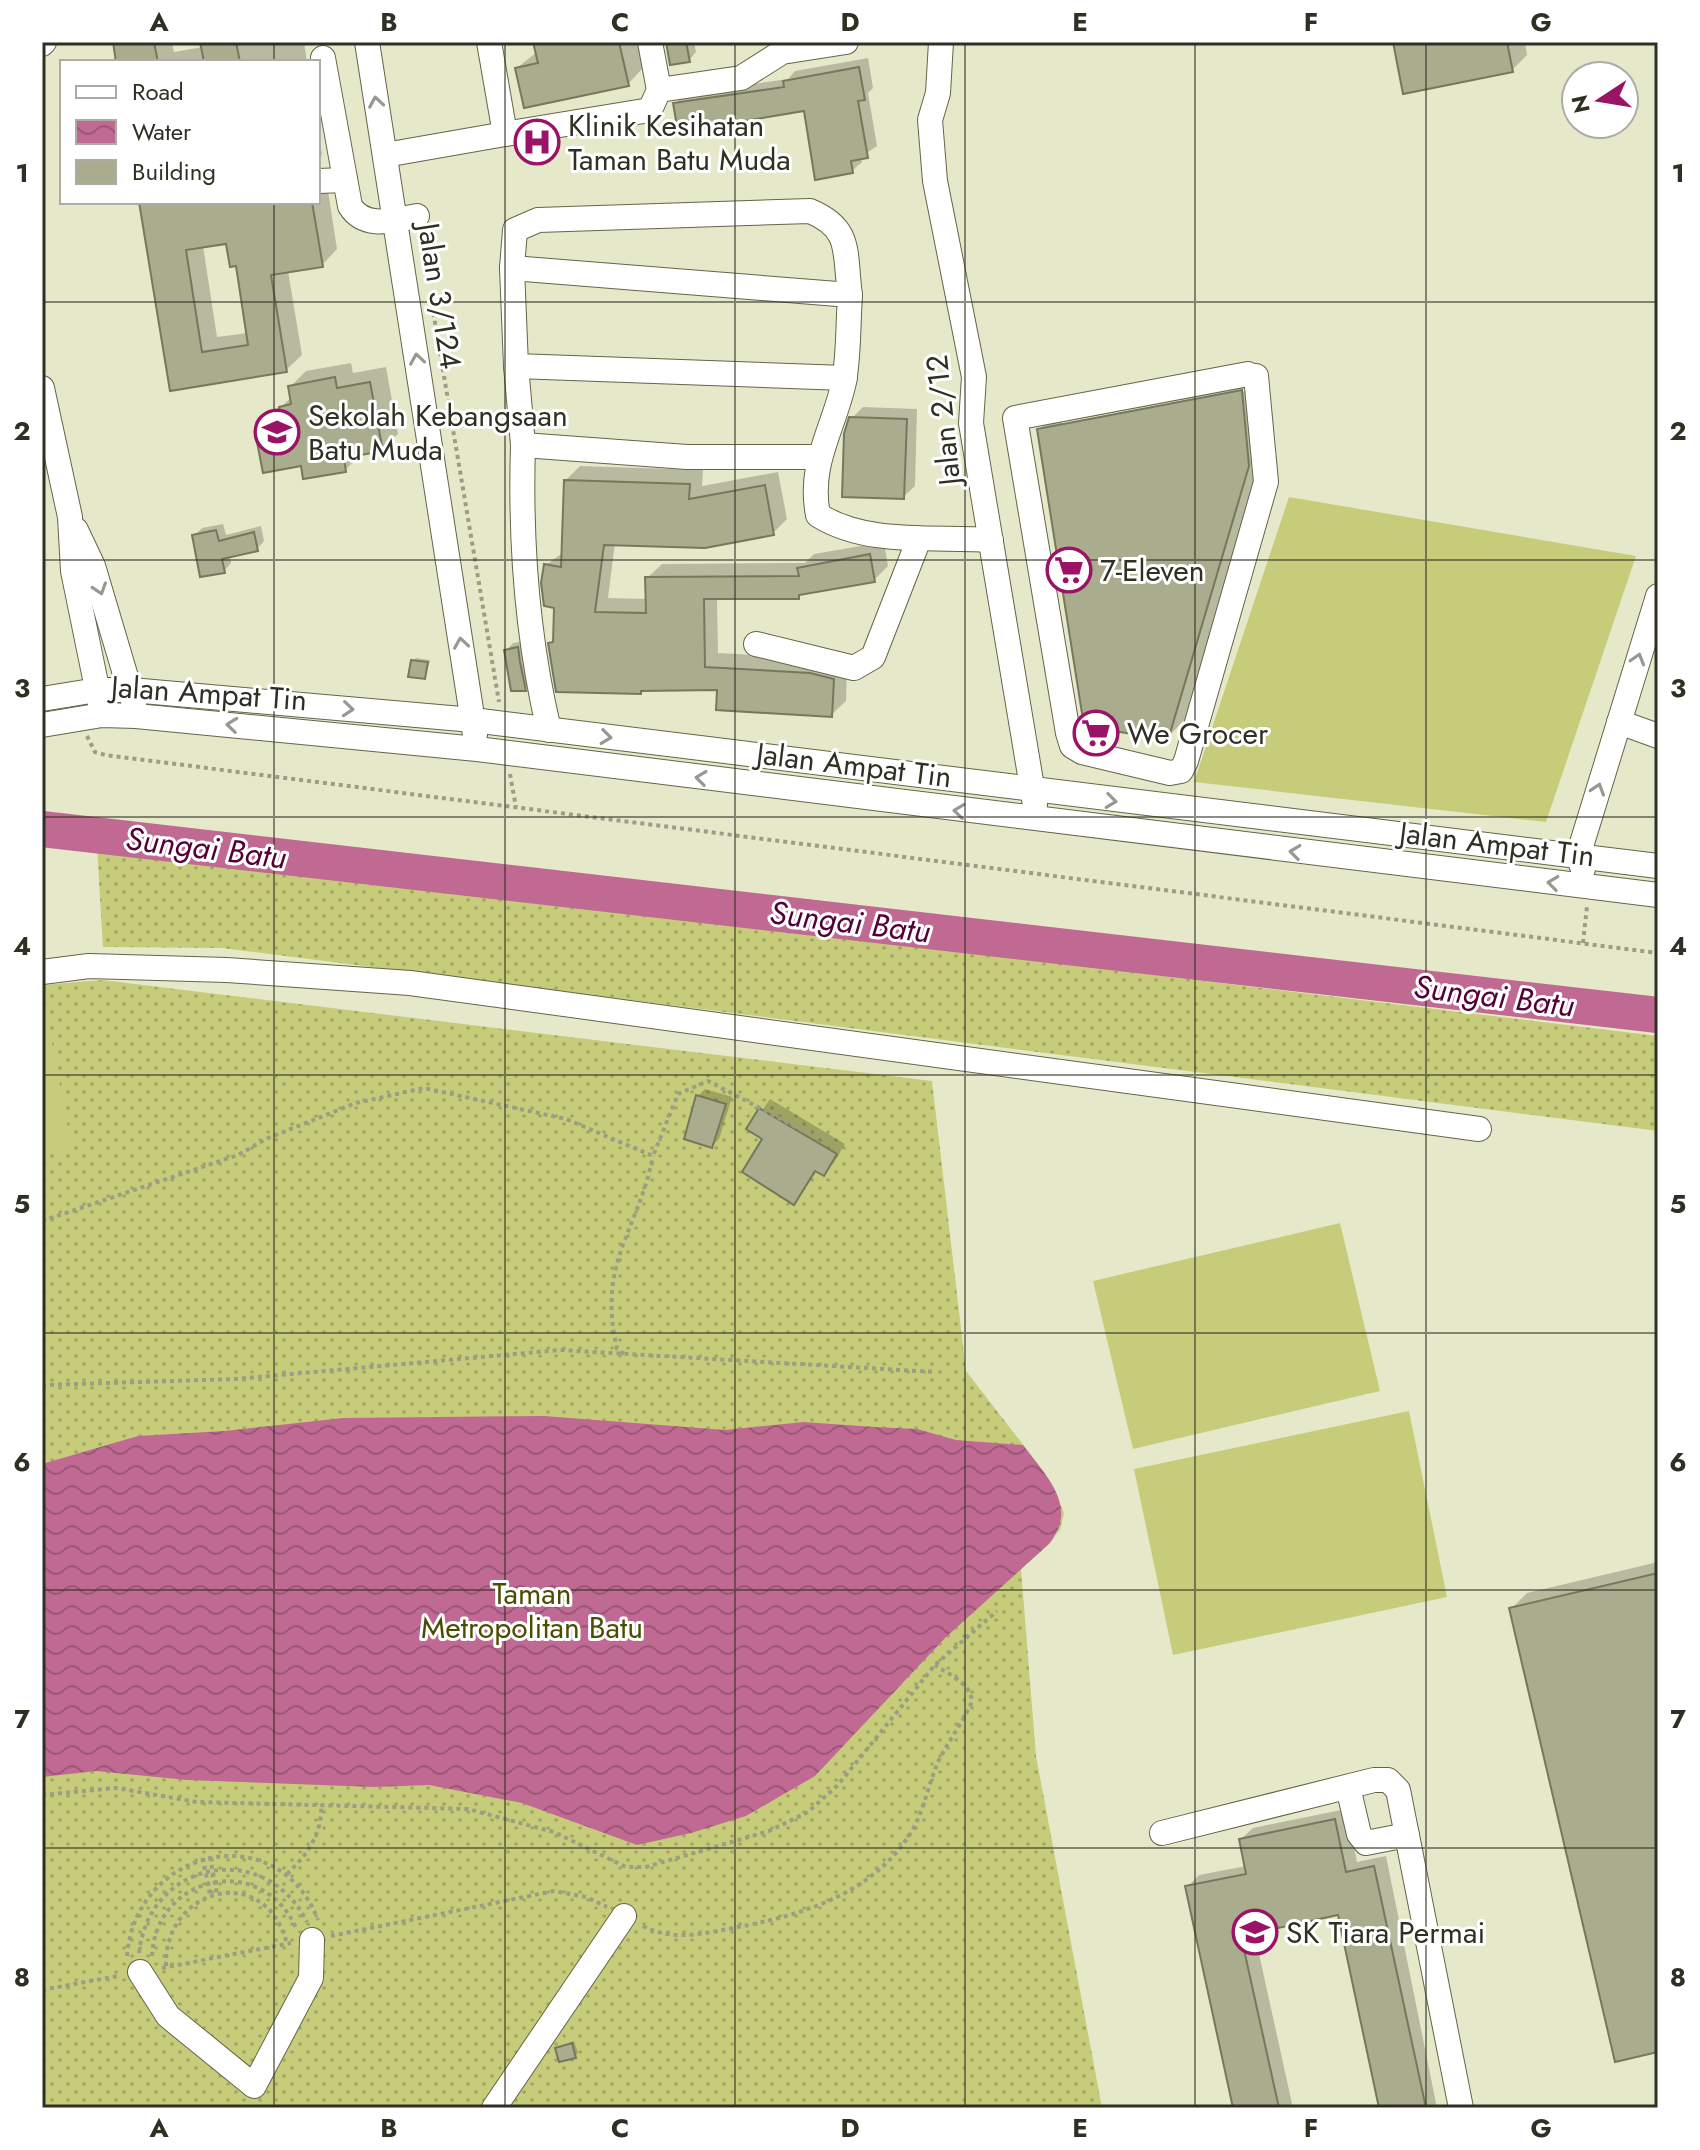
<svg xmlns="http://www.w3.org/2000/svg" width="1700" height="2150" font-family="Jost,sans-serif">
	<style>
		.grass { fill: url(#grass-dots) }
		.pitch { fill: #c7cc7b }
		.water { fill: url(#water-waves) }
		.shadow { fill: #0003; fill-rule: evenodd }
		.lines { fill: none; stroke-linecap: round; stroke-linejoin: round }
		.river { stroke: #bf6993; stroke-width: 36 }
		.building { fill: #aaac8e; stroke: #76785c; stroke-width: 2; fill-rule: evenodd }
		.minor-casing { stroke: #636549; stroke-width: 26 }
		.path { stroke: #9b9d85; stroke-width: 4; stroke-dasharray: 4 4; stroke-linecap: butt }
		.minor { stroke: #fff; stroke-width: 24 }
		.oneway { stroke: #979891 }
		.grid { fill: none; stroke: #2f3023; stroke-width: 2; stroke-opacity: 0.55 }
		.labels { text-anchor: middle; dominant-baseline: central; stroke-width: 6; stroke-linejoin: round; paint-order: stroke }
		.poi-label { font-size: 30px; fill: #2f3023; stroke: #fff; text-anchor: start }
		.street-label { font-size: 30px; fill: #2f3023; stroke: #fff }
		.park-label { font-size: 30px; fill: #4b4c00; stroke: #fff }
		.water-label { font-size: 32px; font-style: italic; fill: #530134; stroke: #fff }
		.neatline { fill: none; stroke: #2f3023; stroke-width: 3 }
		.grid-label { font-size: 26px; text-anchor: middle; font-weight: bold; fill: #2f3023 }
	</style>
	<defs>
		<pattern id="grass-dots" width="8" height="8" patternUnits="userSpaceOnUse" patternTransform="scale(2)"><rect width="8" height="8" fill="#c7cc7b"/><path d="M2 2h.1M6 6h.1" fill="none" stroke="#a2a664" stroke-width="1.8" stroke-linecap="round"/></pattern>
		<pattern id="water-waves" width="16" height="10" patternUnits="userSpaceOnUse" patternTransform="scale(2)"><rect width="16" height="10" fill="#bf6993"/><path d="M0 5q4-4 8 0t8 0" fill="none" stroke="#9c5778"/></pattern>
	</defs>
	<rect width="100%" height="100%" fill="#e6e9c9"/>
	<g class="grass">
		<polygon points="97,847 1658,1036 1658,1131 222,948 103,947"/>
		<polygon points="102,980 932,1081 966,1371 1038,1464 1054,1489 1064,1513 1060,1530 1021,1569 1036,1756 1102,2108 42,2108 42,985"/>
	</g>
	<g class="pitch">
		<polygon points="1289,497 1636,556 1546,822 1194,782"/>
		<polygon points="42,991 72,1149 42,1155"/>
		<polygon points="1340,1223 1380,1391 1133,1449 1093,1281"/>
		<polygon points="1409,1411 1447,1597 1173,1655 1134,1469"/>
	</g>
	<path class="water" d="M544 1416 725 1430 803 1422 875 1427 917 1429 956 1440 1023 1445C1047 1477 1079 1507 1049 1544L945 1638 815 1776 746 1816 691 1833 637 1845 522 1803 429 1785 374 1787 187 1780 96 1771 42 1777V1464L138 1436 225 1431 343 1418Z"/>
	<g class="shadow">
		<polygon points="115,42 172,42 174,52 203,47 202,42 304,42 307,62 118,62"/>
		<polygon points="535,42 638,42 643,68 628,84 517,68 537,52"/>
		<polygon points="668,42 694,42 696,52 689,60"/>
		<polygon points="1395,42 1525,42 1527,55 1512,70"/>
		<polygon points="868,58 873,88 868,93 877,146 861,157 862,162 852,171 805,108 675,104 685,94 788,79 795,71"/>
		<polygon points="318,131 322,154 318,165"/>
		<path d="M318 166 326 178 337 249 322 265 288 271 302 355 286 370 172 389 141 202H318ZM228 242 237 263 248 333 217 337 203 246Z"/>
		<polygon points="351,363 353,373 386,367 398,434 382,449 361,454 345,470 302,464 258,438 274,422 284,421 281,407 292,397 290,387 306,371"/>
		<path d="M1265 368 1272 442 1190 714 1167 738 1039 430 1062 406ZM1252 387V390L1062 426V422Z"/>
		<polygon points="863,407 917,409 915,486 903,497 851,419"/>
		<polygon points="580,466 703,470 702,486 778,472 787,519 773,533 615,543 608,598 648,599 647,578 662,564 805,563 814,554 884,542 888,566 874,580 802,593 798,597 717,597 718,653 825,659 847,665 846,701 831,715 719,688 643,689 640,692 550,643 555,638 556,606 546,565 564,552 566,480"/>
		<polygon points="223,524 226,535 261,526 264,541 257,549 230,555 231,563 224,571 194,536 202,528"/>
		<polygon points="525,641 532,682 525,689 506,651 513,643"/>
		<polygon points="416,658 430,660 425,677 413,661"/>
		<polygon points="705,1089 732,1097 719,1139 712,1146 698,1096"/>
		<polygon points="770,1099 845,1144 833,1164 823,1173 818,1170 793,1203 765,1138 749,1129"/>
		<polygon points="1658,1562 1658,2050 1511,1609 1527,1593"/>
		<polygon points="1346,1809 1357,1862 1386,1856 1437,2108 1381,2108 1340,1913 1254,1931 1293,2108 1235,2108 1187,1887 1199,1875 1246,1866 1241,1839 1253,1828"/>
		<polygon points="574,2041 578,2053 575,2056 558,2048"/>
	</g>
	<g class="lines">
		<polyline class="river" points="42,829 1658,1015"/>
	</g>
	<g class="building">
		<polygon points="113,42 154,42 158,62 116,62"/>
		<polygon points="200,42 236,42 240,62 204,62"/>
		<polygon points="533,42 619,42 629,86 524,108 515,68 538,63"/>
		<polygon points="666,42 686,42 690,62 670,65"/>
		<polygon points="1393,42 1507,42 1513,72 1403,94"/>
		<polygon points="859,67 865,100 858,101 868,158 851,161 853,173 815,180 804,111 678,132 673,103 784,87 783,81"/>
		<path d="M139 202H312L323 267 271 275 287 372 170 391ZM226 244 230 267 236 266 248 345 202 352 186 250Z"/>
		<polygon points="335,377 337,388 370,382 383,451 344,458 346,472 303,479 301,466 263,473 256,437 284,433 279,407 291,404 288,386"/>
		<polygon points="1242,390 1249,466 1168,740 1084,726 1037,429"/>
		<polygon points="849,417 907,419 904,499 842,497 844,434"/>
		<polygon points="564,480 690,484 689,499 765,485 774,535 705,548 604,545 595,612 646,613 645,577 799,576 797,568 870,554 875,582 799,595 799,599 704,599 705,667 810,673 834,679 832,717 716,710 717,690 641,691 641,694 556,692 548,643 553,642 554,608 544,606 541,583 544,564 561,567"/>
		<polygon points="216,530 219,541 254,532 258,551 222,559 225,573 200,577 192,535"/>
		<polygon points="518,647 520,662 526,691 511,691 504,650"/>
		<polygon points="411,660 428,662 425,679 408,677"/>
		<polygon points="696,1095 726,1104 712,1148 684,1139"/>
		<polygon points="759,1108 837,1154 824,1176 815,1171 794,1205 742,1172 762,1139 746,1129"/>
		<polygon points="1658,1573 1658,2052 1615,2062 1509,1608"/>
		<polygon points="1335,1819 1346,1872 1374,1866 1426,2108 1379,2108 1338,1915 1241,1936 1279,2108 1233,2108 1185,1886 1246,1874 1239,1839"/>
		<polygon points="572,2043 576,2058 559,2062 555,2048"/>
	</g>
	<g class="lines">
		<g class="minor-casing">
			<g id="minor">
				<polyline points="367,42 475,735"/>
				<polyline points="941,42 938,93 930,120 935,181 974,377 971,423 1035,805"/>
				<polyline points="42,44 44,42"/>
				<path d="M323 58 350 206C365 230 394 220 417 216"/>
				<polyline points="659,90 741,78 782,52 846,42"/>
				<polyline points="505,134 650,110 659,90 650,42"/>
				<polyline points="385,155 505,134 489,42"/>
				<polyline points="318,181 345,180"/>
				<path d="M512 268 515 230 538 220 810 211C853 229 844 253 850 295"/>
				<polyline points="516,366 523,445"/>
				<polyline points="1248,374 1015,418 1068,733 1072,746 1082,752 1170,773 1181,771 1186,761 1266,482 1256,376"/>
				<path d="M845 378 516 366 512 268 850 295C848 323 849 354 844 382 833 431 808 464 818 515 867 546 935 536 991 540"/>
				<polyline points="42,388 70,517 73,571 100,703"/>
				<polyline points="76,530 93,566 134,704"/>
				<polyline points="756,644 854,668 873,657 919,539"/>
				<polyline points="42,699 97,690 131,690 473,720 1658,866"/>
				<polyline points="1619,722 1658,736"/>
				<polyline points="42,725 102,715 136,716 477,749 1658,895"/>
				<path d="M549 730C527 637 520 540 523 445L687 457H819"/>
				<polyline points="1583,869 1578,856 1658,596"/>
				<polyline points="42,972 89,966 227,970 410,983 1479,1129"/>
				<polyline points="1348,1787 1359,1834 1366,1843 1407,1835"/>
				<polyline points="1162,1833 1374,1780 1388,1780 1398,1790 1461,2108"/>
				<polyline points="140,1972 168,2016 254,2086 311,1978 312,1940"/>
				<polyline points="494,2108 624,1916"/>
			</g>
		</g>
		<g class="path">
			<polyline points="432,305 499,702"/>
			<polyline points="87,736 95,752 105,755 1658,953"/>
			<polyline points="510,774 516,807"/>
			<polyline points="1583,943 1587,906"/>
			<polyline points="42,1221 238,1155 268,1138 356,1103 424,1088 566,1119 653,1156 678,1094 708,1081 802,1130 833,1140"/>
			<path d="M624 1354 617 1349C597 1262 637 1234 653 1156"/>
			<polyline points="42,1385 235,1379 560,1350 935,1372"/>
			<polyline points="42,1795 116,1788 197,1802 468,1809 554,1832 626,1867 646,1867 769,1831 808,1812 838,1785 935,1665 997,1611"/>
			<polyline points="210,1857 217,1894"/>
			<polyline points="203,1858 210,1895"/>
			<path d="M287 1874C307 1855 323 1833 321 1804"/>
			<path d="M643 1926C673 1942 707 1933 738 1927 803 1915 873 1893 910 1834 924 1812 928 1784 939 1760 949 1740 963 1722 972 1702 972 1684 948 1674 935 1665"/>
			<polyline points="331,1936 554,1891 586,1897 607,1907"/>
			<path d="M139 1953C149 1860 265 1838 307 1922"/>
			<path d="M127 1956C135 1849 277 1814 318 1920"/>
			<path d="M152 1956C156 1874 262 1852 296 1928"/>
			<path d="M166 1966C164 1887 266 1861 287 1944"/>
			<polyline points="162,1968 291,1943"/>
			<polyline points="42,1990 118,1976"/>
		</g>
		<use href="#minor" class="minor"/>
	</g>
	<defs><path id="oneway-chevron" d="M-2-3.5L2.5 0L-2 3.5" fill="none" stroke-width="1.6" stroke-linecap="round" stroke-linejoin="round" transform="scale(2)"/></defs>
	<g class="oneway">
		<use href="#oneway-chevron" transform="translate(376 102) rotate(-99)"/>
		<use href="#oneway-chevron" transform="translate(417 359) rotate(-99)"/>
		<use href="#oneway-chevron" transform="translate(100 589) rotate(72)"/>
		<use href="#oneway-chevron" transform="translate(461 643) rotate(-99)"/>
		<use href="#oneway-chevron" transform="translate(1638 659) rotate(-73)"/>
		<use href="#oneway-chevron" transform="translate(348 709) rotate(5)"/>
		<use href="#oneway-chevron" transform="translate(232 725) rotate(-174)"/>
		<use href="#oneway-chevron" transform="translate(606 737) rotate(7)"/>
		<use href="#oneway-chevron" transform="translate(701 778) rotate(-173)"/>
		<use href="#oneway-chevron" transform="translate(1598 789) rotate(-72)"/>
		<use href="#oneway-chevron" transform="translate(1111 801) rotate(7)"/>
		<use href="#oneway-chevron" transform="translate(959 811) rotate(-173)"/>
		<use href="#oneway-chevron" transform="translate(1295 852) rotate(-173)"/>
		<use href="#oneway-chevron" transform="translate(1553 883) rotate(-173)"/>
	</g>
	<path class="grid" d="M274 42V62M505 42V2108M735 42V2108M965 42V2108M1195 42V2108M1426 42V2108M274 202V2108M42 302H1658M42 560H1658M42 817H1658M42 1075H1658M42 1333H1658M42 1590H1658M42 1848H1658"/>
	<defs>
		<g id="hospital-ring" transform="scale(2.3)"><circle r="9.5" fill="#fff" stroke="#9a1366" stroke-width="1.5"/><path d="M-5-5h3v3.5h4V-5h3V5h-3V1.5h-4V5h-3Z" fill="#9a1366"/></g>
		<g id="school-ring" transform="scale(2.3)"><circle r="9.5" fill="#fff" stroke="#9a1366" stroke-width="1.5"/><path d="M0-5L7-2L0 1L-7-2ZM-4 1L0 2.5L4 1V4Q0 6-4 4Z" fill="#9a1366"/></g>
		<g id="supermarket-ring" transform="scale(2.3)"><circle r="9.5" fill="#fff" stroke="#9a1366" stroke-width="1.5"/><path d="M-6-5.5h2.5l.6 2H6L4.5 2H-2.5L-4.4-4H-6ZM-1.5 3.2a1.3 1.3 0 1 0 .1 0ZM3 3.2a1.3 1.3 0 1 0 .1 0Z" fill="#9a1366"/></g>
	</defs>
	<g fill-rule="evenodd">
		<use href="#hospital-ring" x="537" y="142"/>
		<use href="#school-ring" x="277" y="432"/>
		<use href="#supermarket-ring" x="1069" y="570"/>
		<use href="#supermarket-ring" x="1096" y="733"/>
		<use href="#school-ring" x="1255" y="1932"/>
	</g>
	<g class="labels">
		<g class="poi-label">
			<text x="568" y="125">Klinik Kesihatan<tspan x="568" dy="34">Taman Batu Muda</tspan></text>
			<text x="308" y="415">Sekolah Kebangsaan<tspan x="308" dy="34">Batu Muda</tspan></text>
			<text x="1100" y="570">7-Eleven</text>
			<text x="1127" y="733">We Grocer</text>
			<text x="1286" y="1932">SK Tiara Permai</text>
		</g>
		<g class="street-label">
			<text transform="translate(440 296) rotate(81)">Jalan 3/124</text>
			<text transform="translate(943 420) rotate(-96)">Jalan 2/12</text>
			<text transform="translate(209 693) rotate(4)">Jalan Ampat Tin</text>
			<text transform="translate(854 765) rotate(7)">Jalan Ampat Tin</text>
			<text transform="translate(1497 844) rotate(7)">Jalan Ampat Tin</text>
		</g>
		<g class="park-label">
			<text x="532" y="1593">Taman<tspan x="532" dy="34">Metropolitan Batu</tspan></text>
		</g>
		<g class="water-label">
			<text transform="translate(206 848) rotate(7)">Sungai Batu</text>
			<text transform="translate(850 922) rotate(7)">Sungai Batu</text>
			<text transform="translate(1494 996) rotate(7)">Sungai Batu</text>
		</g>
	</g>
	<rect width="1700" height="2150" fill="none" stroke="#ffffff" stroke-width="88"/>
	<rect x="60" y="60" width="260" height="144" fill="#ffffff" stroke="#acaca7" stroke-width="2"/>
	<rect x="76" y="86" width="40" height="12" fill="#ffffff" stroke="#acaca7" stroke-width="2"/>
	<text x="132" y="100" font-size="24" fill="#2f3023">Road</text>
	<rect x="76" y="120" width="40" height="24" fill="url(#water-waves)" stroke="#acaca7" stroke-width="2"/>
	<text x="132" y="140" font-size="24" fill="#2f3023">Water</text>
	<rect x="76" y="160" width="40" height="24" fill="#aaac8e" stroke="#acaca7" stroke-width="2"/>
	<text x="132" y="180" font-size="24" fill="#2f3023">Building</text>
	<g transform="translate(1600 100) rotate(258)"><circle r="38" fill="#ffffff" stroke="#acaca7" stroke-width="2"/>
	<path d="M0-6L14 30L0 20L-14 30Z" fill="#9a1366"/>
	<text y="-12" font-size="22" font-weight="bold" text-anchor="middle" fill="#2f3023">N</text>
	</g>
	<rect x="44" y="44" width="1612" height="2062" class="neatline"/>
	<g class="grid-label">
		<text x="159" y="31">A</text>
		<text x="389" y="31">B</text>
		<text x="620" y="31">C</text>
		<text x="850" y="31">D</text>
		<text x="1080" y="31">E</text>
		<text x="1311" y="31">F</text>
		<text x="1541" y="31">G</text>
		<text x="22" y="182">1</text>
		<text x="1678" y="182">1</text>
		<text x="22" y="440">2</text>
		<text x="1678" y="440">2</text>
		<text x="22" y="697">3</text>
		<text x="1678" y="697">3</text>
		<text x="22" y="955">4</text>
		<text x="1678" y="955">4</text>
		<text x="22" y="1213">5</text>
		<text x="1678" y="1213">5</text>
		<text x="22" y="1471">6</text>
		<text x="1678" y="1471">6</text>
		<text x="22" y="1728">7</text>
		<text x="1678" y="1728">7</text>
		<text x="22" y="1986">8</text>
		<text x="1678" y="1986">8</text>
		<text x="159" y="2137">A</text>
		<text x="389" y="2137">B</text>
		<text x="620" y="2137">C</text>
		<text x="850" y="2137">D</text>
		<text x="1080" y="2137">E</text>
		<text x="1311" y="2137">F</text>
		<text x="1541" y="2137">G</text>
	</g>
</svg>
